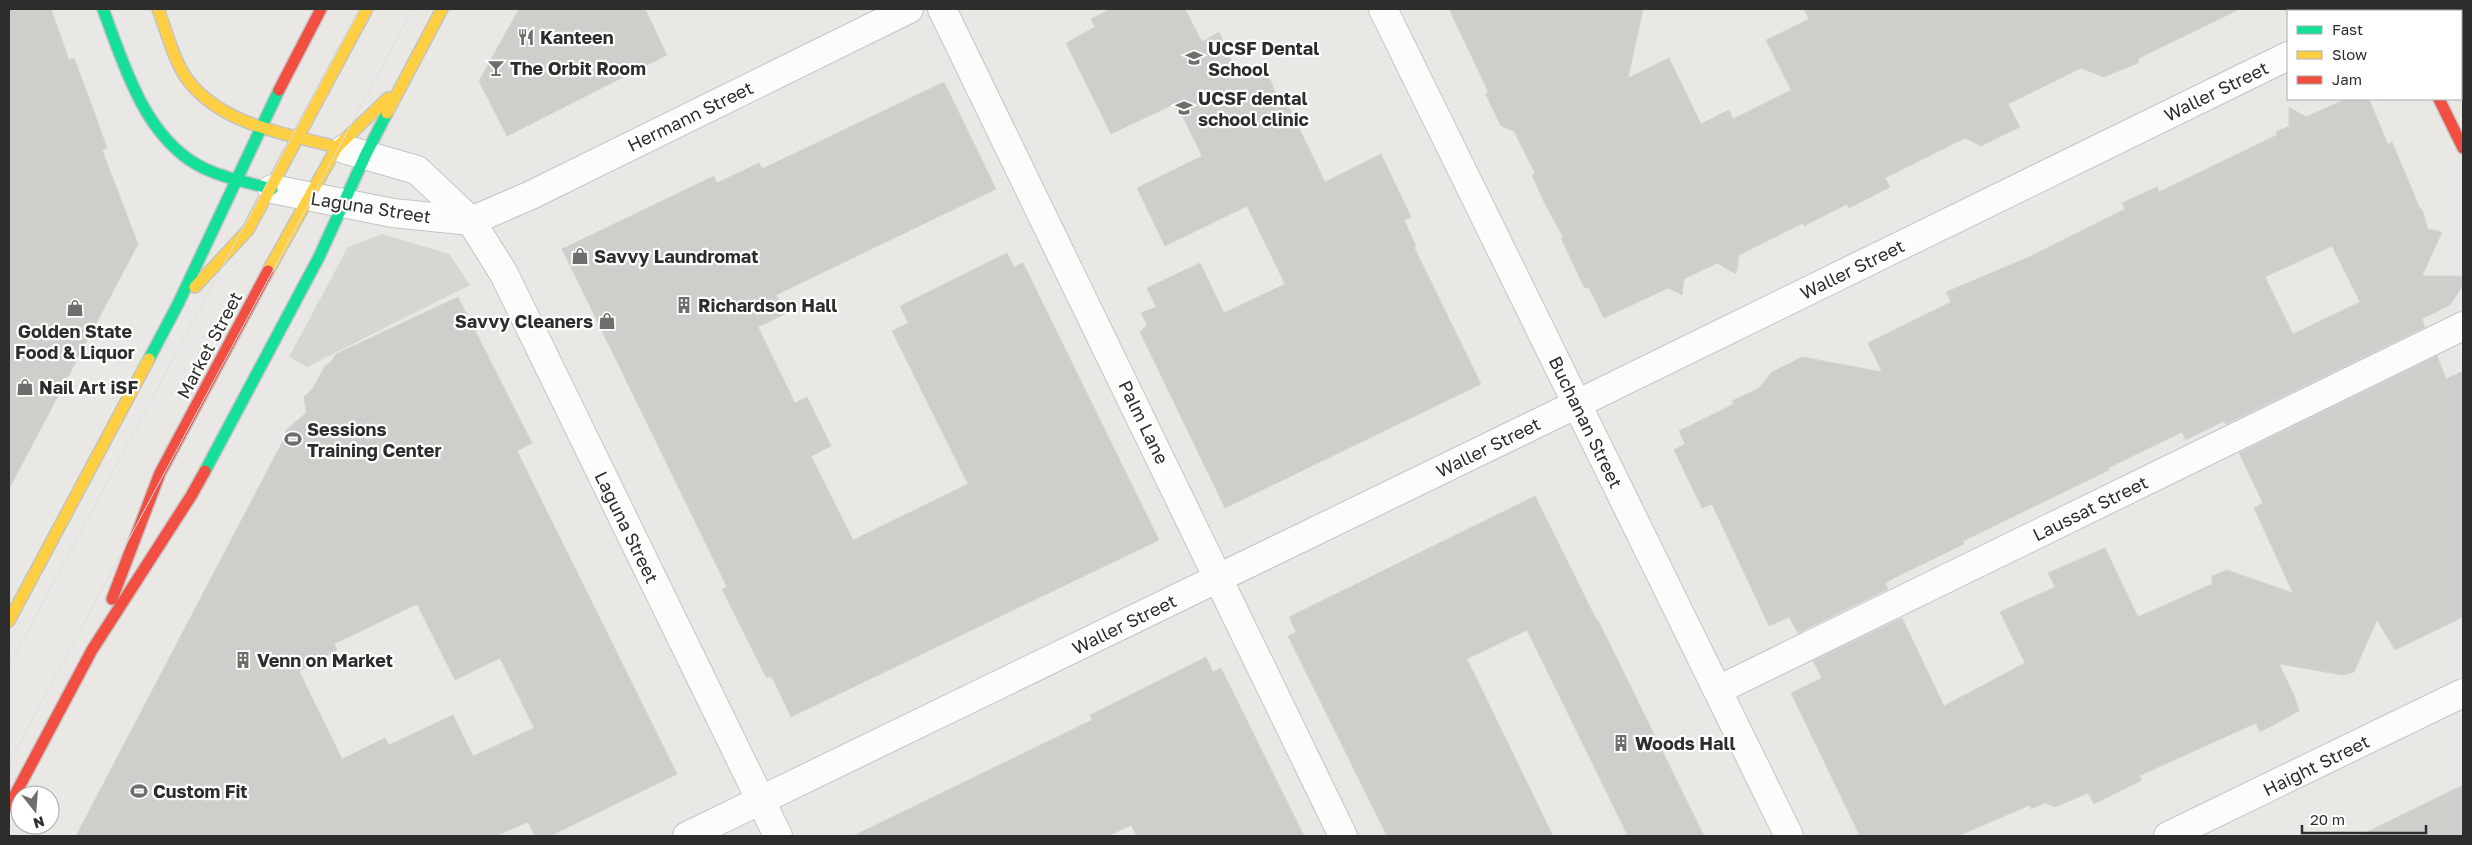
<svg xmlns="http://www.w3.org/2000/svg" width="2472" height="845" font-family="'Golos Text',sans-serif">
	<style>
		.plaza { fill: #d8d6d2 }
		.building { fill: #cfceca; stroke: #d5d4d0; fill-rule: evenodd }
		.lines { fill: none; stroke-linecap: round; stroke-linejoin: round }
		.street-casing { stroke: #c4c4c4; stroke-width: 30 }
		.fast-casing { stroke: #c4c4c4; stroke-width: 14 }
		.slow-casing { stroke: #c4c4c4; stroke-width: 14 }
		.jam-casing { stroke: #c4c4c4; stroke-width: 14 }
		.street { stroke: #fcfcfb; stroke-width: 28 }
		.fast { stroke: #16e098; stroke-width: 11 }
		.slow { stroke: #ffcf43; stroke-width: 11 }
		.jam { stroke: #f24e42; stroke-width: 11 }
		.tram { stroke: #dfdfe0; stroke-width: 1 }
		.labels { text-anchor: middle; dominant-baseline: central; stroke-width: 4.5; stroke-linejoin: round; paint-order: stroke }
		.poi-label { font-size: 18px; font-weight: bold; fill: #2d2d2d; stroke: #fff; text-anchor: start }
		.street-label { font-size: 18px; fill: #2d2d2d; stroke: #fff }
	</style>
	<rect width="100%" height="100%" fill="#eae8e4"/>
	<polygon class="plaza" points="382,234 449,254 470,285 307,367 289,357 348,247"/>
	<g class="building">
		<polygon points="9,9 51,9 69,60 74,58 92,106 107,148 102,150 138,244 9,489"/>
		<polygon points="519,9 645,9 667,55 507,136 479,81"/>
		<polygon points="1111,9 1185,9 1202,42 1219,32 1233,65 1270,79 1281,106 1287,103 1325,182 1381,154 1411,217 1404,220 1416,246 1414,247 1481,384 1225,508 1140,332 1147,325 1141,313 1156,307 1147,288 1200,263 1224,313 1285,284 1247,206 1165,246 1137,188 1202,156 1176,103 1111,134 1066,43 1095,27 1091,19"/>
		<polygon points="1449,9 1643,9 1628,78 1669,58 1701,124 1729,110 1733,119 1791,90 1766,40 1809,19 1804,9 2240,9 2139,58 2138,63 2104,77 2081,68 2008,104 2020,127 1981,146 1965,138 1885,178 1890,187 1849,208 1847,204 1804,226 1803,223 1739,255 1736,274 1717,263 1684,279 1682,295 1668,288 1604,318 1589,288 1584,287 1561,238 1563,237 1545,204 1532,175 1535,173 1514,131 1501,126 1486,95 1488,91"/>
		<polygon points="944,82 996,189 776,295 785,314 758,327 795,403 807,397 831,446 811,456 853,540 968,484 892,331 908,323 900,306 1007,253 1014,267 1023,263 1159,540 791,717 772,677 766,677 722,589 727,587 562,249 714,176 717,183 759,163 762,169"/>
		<path d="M2346 99H2369L2388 145 2392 142 2420 209H2422L2428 229 2442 232 2422 276H2463V285L2450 305 2422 319 2425 327 2226 424 2224 421 2186 440 2182 432 2108 468 2109 470 1963 541 1964 544 1896 577 1885 583 1888 589 1798 633 1789 617 1769 626 1712 504 1702 508 1674 450 1685 444 1679 431 1734 404 1732 401 1759 388 1772 372 1802 357 1882 372 1868 343 1951 302 1946 292 2029 257 2125 209 2122 203 2157 187 2159 192 2277 135 2276 132 2289 126V107L2306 117ZM2332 246 2360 302 2293 334 2265 277Z"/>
		<path d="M458 297 532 443 517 451 677 774 550 836H535L528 822 496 836H76L286 435V430L306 413 304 397 313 388 325 366 331 362 336 354ZM417 604 455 680 500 658 534 728 473 756 453 715 389 745 385 738 342 759 299 671 337 650 334 644Z"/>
		<polygon points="2437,356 2446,379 2463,371 2463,617 2395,650 2377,620 2354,672 2343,675 2279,664 2294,695 2299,711 2260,732 2256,723 2139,776 2142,780 2094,804 2088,793 2055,807 2045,803 2031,809 2030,805 1958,836 1860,836 1791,693 1822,678 1813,661 1902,618 1944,706 2025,663 2000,612 2055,587 2048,573 2105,548 2138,617 2212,584 2212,576 2227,570 2293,593 2254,508 2263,503 2239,453"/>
		<polygon points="1535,496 1597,621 1598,620 1704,836 1628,836 1527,630 1467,659 1553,836 1387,836 1288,636 1296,632 1289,617"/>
		<polygon points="1206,657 1213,672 1221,668 1304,836 1137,836 1131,825 1108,836 853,836 1092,720 1090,715"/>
		<polygon points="2463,785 2463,836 2359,836"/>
	</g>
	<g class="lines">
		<g class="street-casing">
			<g id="street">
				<polyline points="942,9 1343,836"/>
				<polyline points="1383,9 1789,836"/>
				<polyline points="344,149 417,170 471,221 504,274 778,836"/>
				<polyline points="272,189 393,213 471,221 529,196 909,9"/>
				<polyline points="1718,690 2463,326"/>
				<polyline points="687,836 1577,404 2288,56"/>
				<polyline points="2168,836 2463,693"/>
			</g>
		</g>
		<g class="fast-casing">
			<g id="fast">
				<path d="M103 9C123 62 143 133 196 164 218 177 247 182 272 189"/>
				<polyline points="149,359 178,304 279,90"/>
				<polyline points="205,471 319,257 366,154 387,113"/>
			</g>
		</g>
		<g class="slow-casing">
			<g id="slow">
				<path d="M158 9C167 32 173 59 187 79 221 125 286 134 337 147"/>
				<polyline points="387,113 442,9"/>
				<polyline points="268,271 337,147 388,98"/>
				<polyline points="195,287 248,230 367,9"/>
				<polyline points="9,621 149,359"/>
			</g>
		</g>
		<g class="jam-casing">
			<g id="jam">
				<polyline points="2395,9 2396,11"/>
				<polyline points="279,90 321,9"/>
				<polyline points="2439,99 2463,148"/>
				<polyline points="112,599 160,473 268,271"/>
				<polyline points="9,806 92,650 191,496 205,471"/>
			</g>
		</g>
		<use href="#street" class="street"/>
		<use href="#fast" class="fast"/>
		<use href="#slow" class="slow"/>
		<use href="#jam" class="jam"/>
		<g class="tram">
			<polyline points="9,666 360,9"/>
			<polyline points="9,763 413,9"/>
		</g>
	</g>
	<defs>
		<g id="restaurant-bare" transform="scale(1.35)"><path d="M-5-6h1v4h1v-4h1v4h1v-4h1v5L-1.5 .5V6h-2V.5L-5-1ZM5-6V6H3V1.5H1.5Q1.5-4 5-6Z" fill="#6f6e6d" stroke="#fff" stroke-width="2.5" paint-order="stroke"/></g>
		<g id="university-bare" transform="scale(1.35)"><path d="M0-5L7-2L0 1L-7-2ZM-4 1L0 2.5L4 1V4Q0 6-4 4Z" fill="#6f6e6d" stroke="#fff" stroke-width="2.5" paint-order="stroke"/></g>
		<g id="bar-bare" transform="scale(1.35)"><path d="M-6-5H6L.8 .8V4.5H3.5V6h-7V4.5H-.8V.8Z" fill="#6f6e6d" stroke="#fff" stroke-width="2.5" paint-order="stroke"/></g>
		<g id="shop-bare" transform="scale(1.35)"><path d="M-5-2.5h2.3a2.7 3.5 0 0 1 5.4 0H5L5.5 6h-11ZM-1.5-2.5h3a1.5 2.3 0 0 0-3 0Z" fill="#6f6e6d" stroke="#fff" stroke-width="2.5" paint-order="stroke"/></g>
		<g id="building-bare" transform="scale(1.35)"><path d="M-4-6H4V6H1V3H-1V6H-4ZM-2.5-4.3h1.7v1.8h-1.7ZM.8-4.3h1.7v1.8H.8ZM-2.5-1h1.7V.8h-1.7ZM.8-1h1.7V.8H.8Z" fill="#6f6e6d" stroke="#fff" stroke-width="2.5" paint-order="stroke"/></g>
		<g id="stadium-bare" transform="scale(1.35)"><path d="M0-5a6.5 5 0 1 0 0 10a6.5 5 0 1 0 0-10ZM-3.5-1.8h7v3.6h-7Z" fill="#6f6e6d" stroke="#fff" stroke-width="2.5" paint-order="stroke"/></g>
	</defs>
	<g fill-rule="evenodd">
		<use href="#restaurant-bare" x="526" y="37"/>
		<use href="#university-bare" x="1194" y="58"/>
		<use href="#bar-bare" x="496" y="68"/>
		<use href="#university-bare" x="1184" y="108"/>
		<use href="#shop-bare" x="580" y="256"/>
		<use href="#building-bare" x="684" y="305"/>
		<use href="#shop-bare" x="75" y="308"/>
		<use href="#shop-bare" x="607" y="321"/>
		<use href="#shop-bare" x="25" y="387"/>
		<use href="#stadium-bare" x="293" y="439"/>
		<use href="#building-bare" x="243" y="660"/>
		<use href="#building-bare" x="1621" y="743"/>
		<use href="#stadium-bare" x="139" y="791"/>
	</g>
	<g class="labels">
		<g class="poi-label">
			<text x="540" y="37">Kanteen</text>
			<text x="1208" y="48">UCSF Dental<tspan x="1208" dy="21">School</tspan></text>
			<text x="510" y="68">The Orbit Room</text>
			<text x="1198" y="98">UCSF dental<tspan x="1198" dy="21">school clinic</tspan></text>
			<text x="594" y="256">Savvy Laundromat</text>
			<text x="698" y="305">Richardson Hall</text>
			<text x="593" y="321" text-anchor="end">Savvy Cleaners</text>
			<text x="75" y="331" text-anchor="middle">Golden State<tspan x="75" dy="21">Food &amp; Liquor</tspan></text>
			<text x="39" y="387">Nail Art iSF</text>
			<text x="307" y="429">Sessions<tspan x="307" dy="21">Training Center</tspan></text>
			<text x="257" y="660">Venn on Market</text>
			<text x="1635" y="743">Woods Hall</text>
			<text x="153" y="791">Custom Fit</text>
		</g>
		<g class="street-label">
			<text transform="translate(2216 91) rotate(-26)">Waller Street</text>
			<text transform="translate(690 116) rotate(-26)">Hermann Street</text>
			<text transform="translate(371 207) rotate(9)">Laguna Street</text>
			<text transform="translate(1852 269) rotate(-26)">Waller Street</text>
			<text transform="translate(209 345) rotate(-62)">Market Street</text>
			<text transform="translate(1144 422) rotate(64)">Palm Lane</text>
			<text transform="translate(1586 422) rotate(64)">Buchanan Street</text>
			<text transform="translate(1488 447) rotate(-26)">Waller Street</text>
			<text transform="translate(2090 508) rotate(-26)">Laussat Street</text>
			<text transform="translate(627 527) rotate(64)">Laguna Street</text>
			<text transform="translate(1124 624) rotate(-26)">Waller Street</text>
			<text transform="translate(2316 765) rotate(-26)">Haight Street</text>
		</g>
	</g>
	<rect width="2472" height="845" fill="none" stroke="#2d2d2d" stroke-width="20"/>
	<rect x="2287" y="10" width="175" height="90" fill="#ffffff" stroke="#ababab"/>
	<rect x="2297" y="26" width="25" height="8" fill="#16e098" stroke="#ababab"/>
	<text x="2332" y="35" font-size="15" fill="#2d2d2d">Fast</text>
	<rect x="2297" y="51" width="25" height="8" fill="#ffcf43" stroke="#ababab"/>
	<text x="2332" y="60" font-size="15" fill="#2d2d2d">Slow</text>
	<rect x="2297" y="76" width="25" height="8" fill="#f24e42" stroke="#ababab"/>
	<text x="2332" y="85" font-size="15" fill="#2d2d2d">Jam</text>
	<g transform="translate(35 810) rotate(163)"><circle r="24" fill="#ffffff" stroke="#ababab"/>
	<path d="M0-4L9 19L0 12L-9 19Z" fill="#6f6e6d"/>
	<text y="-8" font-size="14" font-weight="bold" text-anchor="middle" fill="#2d2d2d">N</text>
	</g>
	<path d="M2302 825v8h124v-8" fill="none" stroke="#2d2d2d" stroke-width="2.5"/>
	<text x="2310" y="825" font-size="15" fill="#2d2d2d" stroke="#ffffff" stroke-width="4" paint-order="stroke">20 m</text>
</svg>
